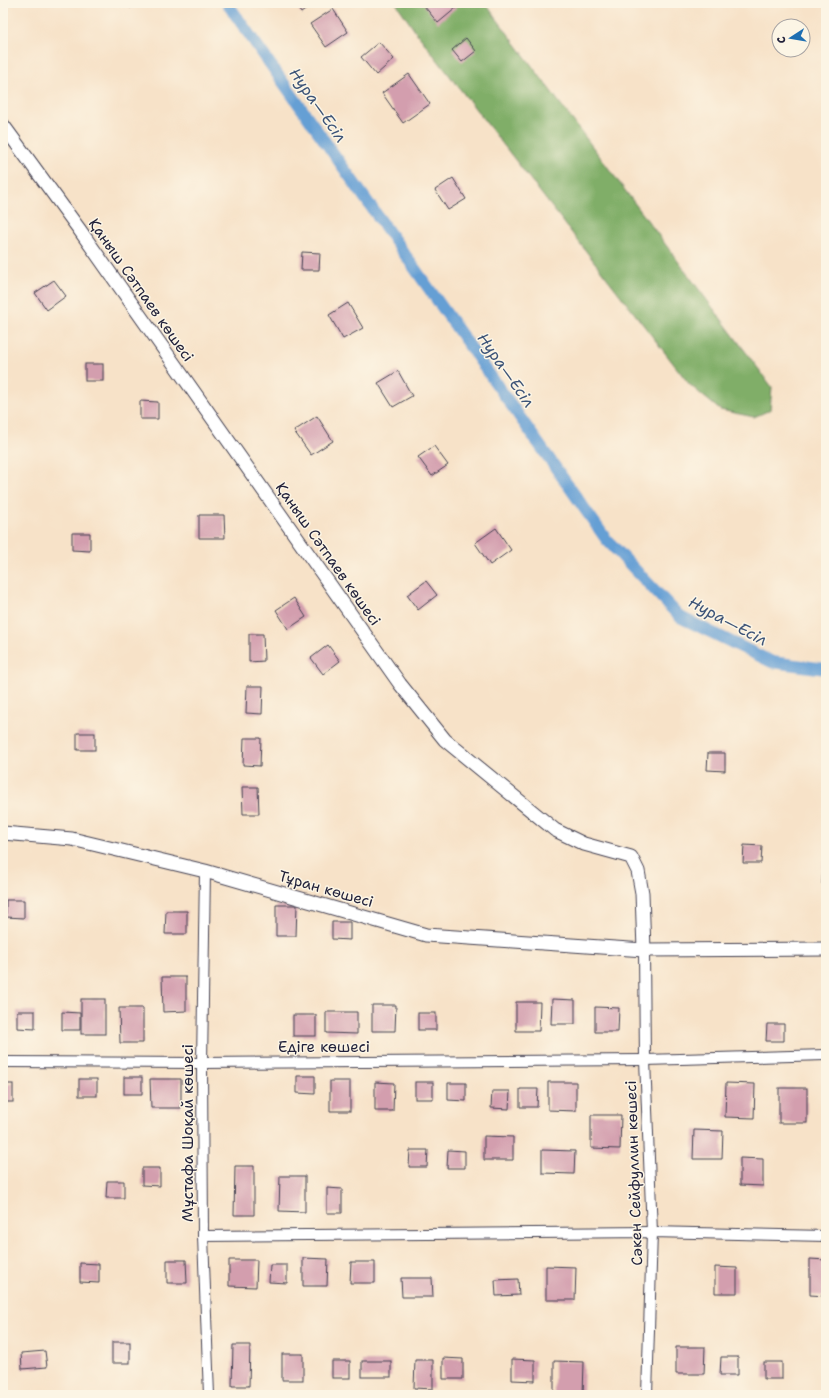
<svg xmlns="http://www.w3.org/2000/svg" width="829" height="1398" font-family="'Shantell Sans',sans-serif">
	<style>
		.forest { fill: #80ae67; stroke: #516851 }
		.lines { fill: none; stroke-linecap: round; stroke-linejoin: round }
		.canal { stroke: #659fd4; stroke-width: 12 }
		.building { fill: #d39eae }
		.minor-casing { stroke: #423f50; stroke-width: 12 }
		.tertiary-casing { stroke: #423f50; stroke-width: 15 }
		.minor { stroke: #fff; stroke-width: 10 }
		.tertiary { stroke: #fff; stroke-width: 13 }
		.labels { text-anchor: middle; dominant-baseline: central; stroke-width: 3; stroke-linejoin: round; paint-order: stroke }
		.street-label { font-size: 15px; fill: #22223b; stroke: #fcf5e5 }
		.water-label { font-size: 16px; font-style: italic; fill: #3d5478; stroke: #fcf5e5 }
	</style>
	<rect width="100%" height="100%" fill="#fcf5e5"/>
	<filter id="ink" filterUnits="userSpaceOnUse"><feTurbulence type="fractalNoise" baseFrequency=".025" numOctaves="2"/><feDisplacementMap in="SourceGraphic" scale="8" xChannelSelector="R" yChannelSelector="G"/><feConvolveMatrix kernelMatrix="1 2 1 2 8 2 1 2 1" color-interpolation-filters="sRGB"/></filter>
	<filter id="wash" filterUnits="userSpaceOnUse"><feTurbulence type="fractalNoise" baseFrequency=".012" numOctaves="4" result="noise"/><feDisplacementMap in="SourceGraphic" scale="16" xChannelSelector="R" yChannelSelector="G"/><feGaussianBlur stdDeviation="0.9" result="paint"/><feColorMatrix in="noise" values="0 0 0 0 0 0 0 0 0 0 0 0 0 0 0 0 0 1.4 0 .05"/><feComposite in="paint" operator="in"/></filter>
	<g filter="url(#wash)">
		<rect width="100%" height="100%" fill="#f7e2c8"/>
		<polygon class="forest" points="396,3 485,3 772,387 770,410 754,417 720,410 690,385 415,31"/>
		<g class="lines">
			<polyline class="canal" points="227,3 606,539 680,617 772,662 826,669"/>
		</g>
		<g id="blocks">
			<g class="building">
				<polygon points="127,3 138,3 130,8"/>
				<polygon points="294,3 315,3 301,13"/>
				<polygon points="427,3 452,3 456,8 438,23 424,6"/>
				<polygon points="333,9 348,32 326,47 310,24"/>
				<polygon points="466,38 476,51 462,62 452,50"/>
				<polygon points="379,42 394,59 376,75 361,57"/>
				<polygon points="409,74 430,104 403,123 382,93"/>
				<polygon points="453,178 466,199 448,210 435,190"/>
				<polygon points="302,252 320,253 319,270 301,270"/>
				<polygon points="54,280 66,296 47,310 35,293"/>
				<polygon points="348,303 363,328 343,339 329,315"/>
				<rect x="85" y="364" width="18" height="17"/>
				<polygon points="398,371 412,396 393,407 378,383"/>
				<polygon points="140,401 158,402 158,419 140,419"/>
				<polygon points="317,416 333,441 311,455 294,431"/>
				<polygon points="434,446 448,465 432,476 418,457"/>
				<polygon points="199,515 224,515 225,538 199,538"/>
				<polygon points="496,528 511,550 490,565 475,543"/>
				<polygon points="72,533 90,533 90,551 72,550"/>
				<polygon points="426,581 437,595 418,610 407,595"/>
				<polygon points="294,598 306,617 288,629 276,610"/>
				<polygon points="249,634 263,634 264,661 249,662"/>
				<polygon points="328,645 340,661 323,674 311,658"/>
				<polygon points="247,686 263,686 262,714 246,713"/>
				<rect x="77" y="733" width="18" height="17"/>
				<polygon points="244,738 261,738 260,766 243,765"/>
				<polygon points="708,753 725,753 725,771 707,770"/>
				<polygon points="242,787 258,787 259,814 243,814"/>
				<polygon points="744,845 762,846 761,863 743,863"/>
				<polygon points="823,861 826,861 826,884 822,884"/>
				<polygon points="6,900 24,900 24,918 6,917"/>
				<polygon points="276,905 297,905 296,936 276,936"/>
				<polygon points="166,911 187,911 187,934 165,934"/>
				<polygon points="332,922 350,922 350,940 332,939"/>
				<polygon points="162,977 186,977 186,1011 163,1012"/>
				<rect x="81" y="999" width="24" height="35"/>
				<polygon points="552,999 575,1000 575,1024 551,1024"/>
				<polygon points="516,1002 540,1002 539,1031 516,1031"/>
				<polygon points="372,1005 396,1005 395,1031 372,1031"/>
				<polygon points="595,1007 619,1008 618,1032 595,1032"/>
				<polygon points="119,1008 143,1008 143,1043 120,1043"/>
				<polygon points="17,1011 35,1011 35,1029 17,1028"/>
				<polygon points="62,1012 80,1013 80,1030 62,1030"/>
				<polygon points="326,1012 357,1012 357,1034 326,1033"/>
				<rect x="418" y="1013" width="18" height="17"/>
				<rect x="293" y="1015" width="23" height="21"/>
				<polygon points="767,1024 784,1024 784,1041 766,1041"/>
				<polygon points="297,1076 315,1076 315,1094 297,1093"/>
				<rect x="124" y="1077" width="18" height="17"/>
				<rect x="79" y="1079" width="18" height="17"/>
				<polygon points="150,1079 181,1079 181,1108 151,1108"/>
				<rect x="330" y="1081" width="20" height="30"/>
				<polygon points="375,1082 394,1083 393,1111 375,1111"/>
				<rect x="415" y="1082" width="18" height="17"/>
				<polygon points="548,1082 576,1082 576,1111 548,1110"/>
				<polygon points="448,1083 466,1083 466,1101 448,1100"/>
				<polygon points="726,1083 755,1084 754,1118 725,1117"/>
				<rect x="3" y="1084" width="10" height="18"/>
				<rect x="779" y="1088" width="28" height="35"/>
				<polygon points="520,1089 538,1089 537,1107 520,1107"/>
				<polygon points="492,1091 510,1091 509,1109 491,1108"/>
				<polygon points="591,1115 621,1115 620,1149 591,1148"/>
				<polygon points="694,1130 723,1131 722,1159 693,1159"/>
				<polygon points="484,1136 513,1137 513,1160 484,1160"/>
				<polygon points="410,1150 428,1150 427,1167 409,1167"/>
				<polygon points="448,1150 465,1151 465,1168 447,1168"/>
				<polygon points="542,1150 575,1151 574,1174 542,1173"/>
				<polygon points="740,1158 763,1159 763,1186 740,1185"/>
				<rect x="824" y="1164" width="2" height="29"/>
				<polygon points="235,1166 254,1166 254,1215 234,1215"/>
				<polygon points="142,1168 160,1168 160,1186 142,1185"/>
				<polygon points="280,1176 305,1176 305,1212 279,1211"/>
				<polygon points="107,1181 124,1181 124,1198 106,1198"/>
				<polygon points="327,1188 342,1189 342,1213 327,1213"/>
				<polygon points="303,1258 328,1259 327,1286 303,1286"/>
				<polygon points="810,1259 826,1260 826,1296 810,1295"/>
				<polygon points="167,1260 186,1260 187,1283 167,1283"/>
				<polygon points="229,1260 257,1260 256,1287 229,1286"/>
				<polygon points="351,1262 375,1262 375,1283 350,1283"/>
				<polygon points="80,1263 99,1264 99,1283 80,1282"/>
				<polygon points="270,1265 287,1265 287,1283 269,1282"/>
				<polygon points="546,1266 576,1267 575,1300 546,1300"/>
				<polygon points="715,1267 737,1268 737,1293 715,1293"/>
				<polygon points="401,1278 432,1278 433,1297 402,1297"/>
				<polygon points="518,1279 519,1295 496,1296 495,1280"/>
				<rect x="112" y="1342" width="18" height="21"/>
				<polygon points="233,1345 250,1345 249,1386 232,1386"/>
				<polygon points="676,1347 705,1347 704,1374 676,1374"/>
				<polygon points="45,1351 47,1367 22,1369 21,1353"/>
				<rect x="282" y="1354" width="21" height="26"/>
				<polygon points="721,1357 738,1357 738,1375 720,1375"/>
				<polygon points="443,1358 463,1359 463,1379 443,1379"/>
				<polygon points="512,1359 535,1360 535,1381 512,1380"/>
				<polygon points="415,1360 433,1360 433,1389 414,1388"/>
				<rect x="332" y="1361" width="18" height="17"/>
				<rect x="362" y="1361" width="29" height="16"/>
				<polygon points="554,1361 584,1362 583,1395 554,1395"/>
				<rect x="764" y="1362" width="18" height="17"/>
			</g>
		</g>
	</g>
	<g filter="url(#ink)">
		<use href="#blocks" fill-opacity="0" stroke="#423f50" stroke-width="1"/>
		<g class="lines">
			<g class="minor-casing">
				<g id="minor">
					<polyline points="205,871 202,1063 203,1236 209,1395"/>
					<polyline points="644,950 645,1060 652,1232 647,1395"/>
					<polyline points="3,1062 202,1063 645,1060 826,1055"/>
					<polyline points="203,1236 652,1232 826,1236"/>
				</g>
			</g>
			<g class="tertiary-casing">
				<g id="tertiary">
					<polyline points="3,125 79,229 400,684 445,740 555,830 584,844 631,857 638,871 642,893 644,950"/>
					<polyline points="3,833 72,839 205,871 426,935 644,950 826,949"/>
				</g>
			</g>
			<use href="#minor" class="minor"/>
			<use href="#tertiary" class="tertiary"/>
		</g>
	</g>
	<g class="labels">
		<g class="street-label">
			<text transform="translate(141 290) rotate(55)">Қаныш Сәтпаев көшесі</text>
			<text transform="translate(328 554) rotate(55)">Қаныш Сәтпаев көшесі</text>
			<text transform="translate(326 889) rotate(16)">Тұран көшесі</text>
			<text x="324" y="1047">Едіге көшесі</text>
			<text transform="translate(188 1133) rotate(-90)">Мұстафа Шоқай көшесі</text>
			<text transform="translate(634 1173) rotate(-92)">Сәкен Сейфуллин көшесі</text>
		</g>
		<g class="water-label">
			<text transform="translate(318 105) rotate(55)">Нура—Есіл</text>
			<text transform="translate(506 370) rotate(55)">Нура—Есіл</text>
			<text transform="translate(728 621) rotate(28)">Нура—Есіл</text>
		</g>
	</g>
	<rect width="829" height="1398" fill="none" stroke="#fcf5e5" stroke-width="16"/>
	<g transform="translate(791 38) rotate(258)"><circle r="19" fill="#fcf5e5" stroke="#a5a1a1"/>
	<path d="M0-3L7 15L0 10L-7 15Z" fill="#1f6fb2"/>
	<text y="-6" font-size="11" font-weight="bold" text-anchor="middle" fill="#22223b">С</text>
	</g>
</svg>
